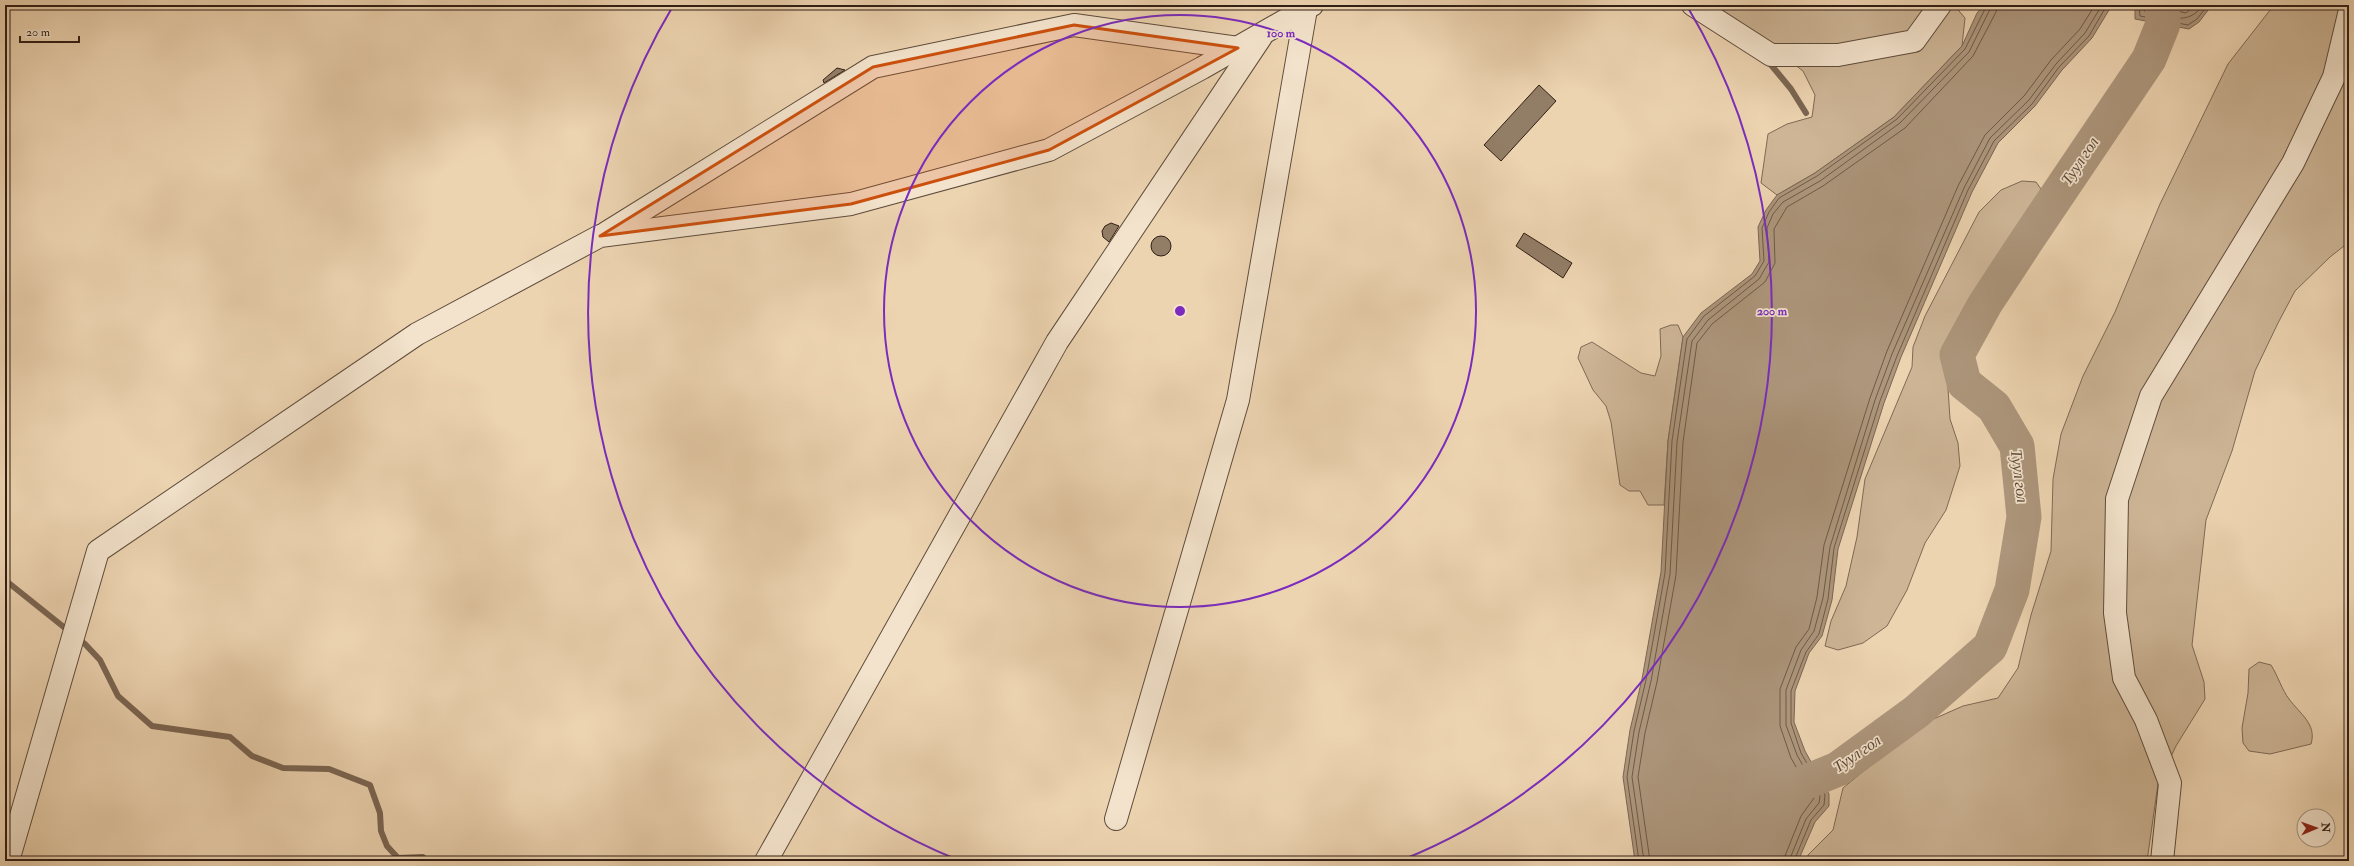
<svg xmlns="http://www.w3.org/2000/svg" width="2354" height="866" font-family="'IM FELL Double Pica',serif">
	<style>
		.green { fill: #cdb596; stroke: #7e6a56 }
		.water { fill: #ad967c; stroke: #7b6653 }
		.lines { fill: none; stroke-linecap: round; stroke-linejoin: round }
		.shore { stroke: #6e5a48; stroke-width: 1 }
		.stream { stroke: #7b6653; stroke-width: 6 }
		.river { stroke: #ad967c; stroke-width: 35 }
		.building { fill: #927d66; stroke: #301e15 }
		.minor-casing { stroke: #5f4c3c; stroke-width: 24 }
		.minor { stroke: #f3e3cc; stroke-width: 22 }
		.marked { fill: #cc500d; fill-opacity: 0.2; stroke: #cc500d; stroke-width: 3; stroke-linejoin: round }
		.ring { fill: none; stroke: #7b2cbf; stroke-width: 2 }
		.labels { text-anchor: middle; dominant-baseline: central; stroke-width: 3.5; stroke-linejoin: round; paint-order: stroke }
		.water-label { font-size: 16px; font-style: italic; fill: #5c4839; stroke: #f3e3cc }
		.centre { fill: #7b2cbf; stroke: #f3e3cc; stroke-width: 2 }
		.ring-label { font-size: 12px; text-anchor: middle; font-weight: bold; fill: #7b2cbf; stroke: #f3e3cc; stroke-width: 3.5; stroke-linejoin: round; paint-order: stroke }
	</style>
	<rect width="100%" height="100%" fill="#edd4b1"/>
	<filter id="stains"><feTurbulence type="fractalNoise" baseFrequency=".005" numOctaves="4"/><feColorMatrix values="0 0 0 0 .2 0 0 0 0 .09 0 0 0 0 .02 0 0 0 .5 -.17"/></filter>
	<radialGradient id="worn" r=".72"><stop offset=".6" stop-color="#630" stop-opacity="0"/><stop offset="1" stop-color="#630" stop-opacity=".3"/></radialGradient>
	<g class="green">
		<polygon points="1704,5 1954,5 1965,18 1962,46 1894,117 1815,173 1777,195 1761,183 1768,134 1787,124 1812,117 1815,95 1803,71 1759,37"/>
		<polygon points="2274,5 2349,5 2349,242 2330,257 2295,291 2278,323 2255,371 2232,451 2206,520 2192,645 2204,682 2205,699 2176,746 2158,784 2147,861 1807,861 1808,855 1833,830 1843,788 1920,725 1963,706 1998,698 2018,668 2031,615 2051,551 2053,479 2061,434 2083,376 2115,312 2160,204 2228,64"/>
		<polygon points="2022,181 2036,182 2041,189 2034,211 1979,285 1946,357 1950,419 1958,443 1960,466 1946,510 1925,543 1907,590 1887,626 1863,643 1838,650 1825,646 1831,621 1846,586 1857,537 1865,479 1912,367 1913,347 1925,316 1979,212 2001,190"/>
		<polygon points="1671,325 1678,325 1683,337 1668,441 1664,505 1648,505 1640,491 1629,491 1620,485 1611,422 1606,406 1593,390 1578,358 1581,347 1592,342 1641,373 1655,376 1661,356 1660,329"/>
		<path d="M2259 662 2271 665C2278 676 2282 690 2289 699 2300 714 2317 724 2311 744L2270 754 2249 751 2243 743 2242 728 2248 693 2249 669Z"/>
	</g>
	<g class="water">
		<polygon points="1984,5 2112,5 2092,38 2062,70 2035,106 1998,143 1972,192 1901,357 1884,403 1838,549 1832,600 1822,636 1809,653 1795,691 1794,722 1805,751 1829,794 1829,806 1815,822 1798,861 1635,861 1623,777 1630,730 1642,679 1661,572 1668,441 1683,337 1701,313 1752,274 1760,261 1758,227 1766,210 1777,195 1815,173 1894,117 1962,46 1977,13"/>
		<polygon points="2135,5 2212,5 2199,22 2189,29 2135,19"/>
	</g>
	<g class="lines">
		<g class="shore">
			<polyline points="2139,5 2140,16 2188,25 2197,19 2208,5"/>
			<path d="M2144 5 2145 12C2168 16 2188 27 2203 5"/>
			<polyline points="2150,5 2186,13 2195,5"/>
			<polyline points="1639,861 1627,777 1634,731 1646,680 1665,573 1672,441 1687,339 1704,316 1755,276 1764,261 1762,228 1769,212 1779,198 1817,176 1897,119 1965,49 1987,5"/>
			<polyline points="1644,861 1632,777 1639,732 1651,681 1670,574 1677,442 1692,341 1708,320 1759,279 1769,262 1767,228 1773,214 1783,202 1820,181 1900,123 1969,52 1992,5"/>
			<polyline points="1650,861 1638,777 1645,733 1657,682 1676,575 1683,442 1697,343 1712,324 1765,282 1775,263 1774,229 1787,207 1823,186 1905,128 1973,56 1996,12 1998,5"/>
			<polyline points="1783,861 1801,816 1814,798 1791,758 1780,726 1780,689 1796,647 1809,629 1817,597 1824,545 1870,398 1887,351 1958,186 1985,135 2024,96 2051,60 2080,29 2095,5"/>
			<polyline points="1789,861 1806,819 1819,803 1820,796 1797,755 1786,725 1786,690 1801,650 1814,631 1823,598 1830,547 1875,400 1892,354 1964,188 1990,138 2029,100 2056,64 2085,33 2102,5"/>
			<polyline points="1794,861 1811,820 1824,805 1825,795 1801,753 1791,723 1791,691 1806,652 1819,634 1828,599 1834,548 1880,401 1897,356 1968,190 1994,141 2032,104 2059,67 2089,36 2107,5"/>
		</g>
		<g class="stream">
			<polyline points="1767,60 1791,89 1806,113"/>
			<polyline points="5,580 85,644 100,660 118,696 152,726 230,737 252,756 283,768 329,769 370,785 380,813 381,831 387,846 398,858 423,857 425,861"/>
		</g>
		<polyline class="river" points="1774,795 1838,769 1916,712 1990,647 2012,590 2024,517 2017,446 1994,407 1964,383 1957,355 1985,304 2025,243 2149,59 2163,24 2162,5"/>
	</g>
	<g class="building">
		<polygon points="837,68 845,70 824,83 823,80"/>
		<polygon points="1539,85 1556,101 1501,161 1484,145"/>
		<polygon points="1111,223 1119,226 1109,242 1103,237 1102,231 1105,226"/>
		<polygon points="1524,233 1572,263 1563,278 1516,246"/>
		<circle cx="1161" cy="246" r="10"/>
	</g>
	<g class="lines">
		<g class="minor-casing">
			<g id="minor">
				<polyline points="1693,5 1771,55 1838,55 1914,41 1940,5"/>
				<polyline points="606,233 873,67 1074,25 1238,48"/>
				<polyline points="1116,819 1238,400 1306,9"/>
				<polyline points="8,861 98,551 417,334 600,236 851,204 1049,150 1202,68 1312,5"/>
				<polyline points="766,861 1057,342 1261,37"/>
				<polyline points="2162,861 2170,783 2146,720 2124,678 2115,613 2117,499 2151,396 2293,163 2334,77 2349,14"/>
			</g>
		</g>
		<use href="#minor" class="minor"/>
	</g>
	<path class="marked" d="M1074 25 1238 48 1049 150 851 204 600 236 873 67Z"/>
	<g class="ring">
		<circle cx="1180" cy="311" r="296"/>
		<path d="M958 860A592 592 0 0 1 673 6M1687 6A592 592 0 0 1 1402 860"/>
	</g>
	<g class="labels">
		<g class="water-label">
			<text transform="translate(2080 161) rotate(-56)">Туул гол</text>
			<text transform="translate(2019 476) rotate(83)">Туул гол</text>
			<text transform="translate(1857 754) rotate(-34)">Туул гол</text>
		</g>
	</g>
	<circle cx="1180" cy="311" r="6" class="centre"/>
	<g class="ring-label">
		<text x="1281" y="37">100 m</text>
		<text x="1772" y="315">200 m</text>
	</g>
	<rect width="2354" height="866" fill="none" stroke="#edd4b1" stroke-width="20"/>
	<rect x="6" y="6" width="2342" height="854" fill="none" stroke="#301e15" stroke-width="2"/>
	<rect x="10" y="10" width="2334" height="846" fill="none" stroke="#301e15"/>
	<g transform="translate(2316 828) rotate(88)"><circle r="19" fill="#f3e3cc" stroke="#a59483"/>
	<path d="M0-3L7 15L0 10L-7 15Z" fill="#8f2418"/>
	<text y="-6" font-size="11" font-weight="bold" text-anchor="middle" fill="#301e15">N</text>
	</g>
	<path d="M20 36v6h59v-6" fill="none" stroke="#301e15" stroke-width="2"/>
	<text x="26" y="36" font-size="12" fill="#301e15" stroke="#f3e3cc" stroke-width="3" paint-order="stroke">20 m</text>
	<rect width="100%" height="100%" filter="url(#stains)"/>
	<rect width="100%" height="100%" fill="url(#worn)"/>
</svg>
